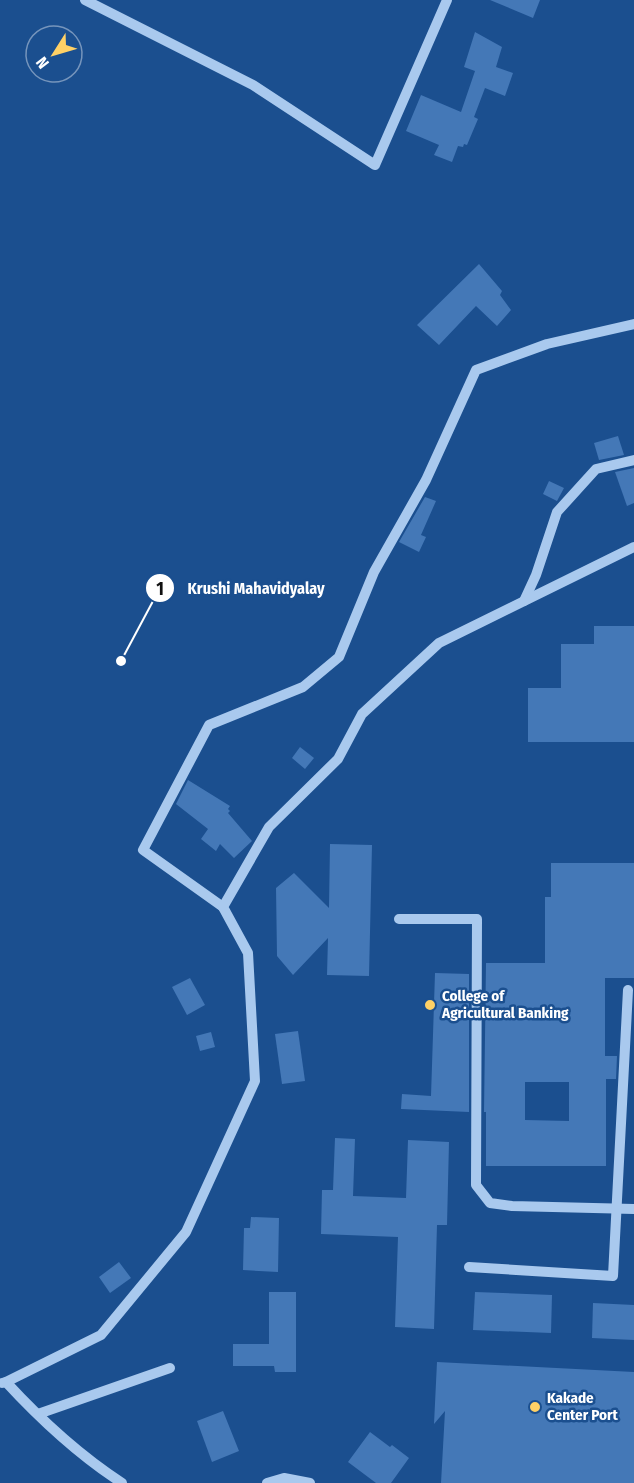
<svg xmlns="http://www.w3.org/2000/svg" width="634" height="1483" font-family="'Fira Sans Condensed',sans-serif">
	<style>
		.building { fill: #4478b7; fill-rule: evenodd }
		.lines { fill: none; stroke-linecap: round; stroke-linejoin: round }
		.minor { stroke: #a9c9ee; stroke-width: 10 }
		.poi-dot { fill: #ffd166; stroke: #1b4f8f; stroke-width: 2 }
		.labels { text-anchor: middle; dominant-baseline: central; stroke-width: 5; stroke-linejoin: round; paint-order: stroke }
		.poi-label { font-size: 15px; font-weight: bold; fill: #fff; stroke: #1b4f8f; text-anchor: start }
		.leader { fill: none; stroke: #fff; stroke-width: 2 }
		.callout-dot { fill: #fff; stroke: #1b4f8f; stroke-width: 2 }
		.mark-label { font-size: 18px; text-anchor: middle; font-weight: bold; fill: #111 }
		.callout-label { font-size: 16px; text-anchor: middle; font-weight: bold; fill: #fff; stroke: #1b4f8f; stroke-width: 5; stroke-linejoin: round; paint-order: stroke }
	</style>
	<rect width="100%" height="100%" fill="#1b4f8f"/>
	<g class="building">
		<polygon points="490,0 540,0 533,18"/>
		<polygon points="475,32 502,47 496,67 513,73 505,96 485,88 474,117 478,119 467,145 464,144 463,147 458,146 452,162 434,155 439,145 406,131 421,95 461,112 475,71 464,67"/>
		<polygon points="479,264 502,291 500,295 511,310 497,326 476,306 439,345 417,325"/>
		<polygon points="618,436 624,455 599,460 594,443"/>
		<polygon points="634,468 634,503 627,506 615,472"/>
		<polygon points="549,481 564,488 557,501 543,494"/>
		<polygon points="425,497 436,501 421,535 426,537 419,552 399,542"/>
		<polygon points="594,626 634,626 634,742 528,742 528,688 561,688 561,644 594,644"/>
		<polygon points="300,747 314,758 305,769 292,758"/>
		<polygon points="188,780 230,806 228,809 230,811 228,813 252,841 234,858 220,844 216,851 201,839 208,829 176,804"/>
		<polygon points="330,844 372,845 369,976 327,975 328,938 293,975 277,956 276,888 294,873 329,908"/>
		<path d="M551 863H634V978H605V1056H617L616 1079H606V1166H486V1112H484L486 963H545V897H551ZM525 1082H569V1121L525 1120Z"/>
		<polygon points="435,973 469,974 469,1112 401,1109 402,1094 431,1096"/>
		<polygon points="190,978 205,1005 187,1015 172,987"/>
		<polygon points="298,1031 305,1081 282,1084 275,1034"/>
		<polygon points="211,1032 215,1047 200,1051 196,1036"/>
		<polygon points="335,1138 355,1139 353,1196 406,1198 408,1140 449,1142 447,1225 437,1225 434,1329 395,1327 398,1237 321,1234 322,1190 333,1190"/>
		<polygon points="251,1217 279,1218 278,1272 243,1270 244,1228 250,1228"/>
		<polygon points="119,1262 131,1278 110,1293 99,1277"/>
		<polygon points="269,1292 296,1292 296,1372 275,1372 274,1366 233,1366 233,1344 269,1344"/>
		<polygon points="475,1292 552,1295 551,1333 473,1330"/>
		<polygon points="593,1303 634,1305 634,1340 592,1338"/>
		<polygon points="437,1362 634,1372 634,1483 441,1483 445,1411 434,1424"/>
		<polygon points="223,1411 239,1451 212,1462 197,1421"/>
		<polygon points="370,1432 390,1447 392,1445 409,1458 391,1483 376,1483 348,1462"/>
	</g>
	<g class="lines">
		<g class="minor">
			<polyline points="85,0 253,85 375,165 447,0"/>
			<polyline points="524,601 536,575 557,512 596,469 634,460"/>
			<polyline points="223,907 143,850 209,725 303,687 339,657 374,572 426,480 476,370 547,344 634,324"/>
			<polyline points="399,919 477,919 476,1185 490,1203 512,1206 634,1209"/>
			<polyline points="469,1267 613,1276 628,990"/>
			<polyline points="6,1382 101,1335 186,1232 255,1081 248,953 223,907 269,827 338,759 362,714 439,643 634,547"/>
			<path d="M2 1383 6 1382C41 1420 79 1455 122 1483"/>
			<polyline points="38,1414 170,1368"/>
			<polyline points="267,1483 284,1478 310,1483"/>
		</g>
	</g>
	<g class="poi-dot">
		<circle cx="430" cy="1005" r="6"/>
		<circle cx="535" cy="1407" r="6"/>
	</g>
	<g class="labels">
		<g class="poi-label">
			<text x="442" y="996">College of<tspan x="442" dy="17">Agricultural Banking</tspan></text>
			<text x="547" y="1398">Kakade<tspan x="547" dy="17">Center Port</tspan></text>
		</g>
	</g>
	<path class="leader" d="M121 661L160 588"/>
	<g class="callout-dot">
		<circle cx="121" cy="661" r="6"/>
		<circle cx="160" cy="588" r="15"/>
	</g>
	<g class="mark-label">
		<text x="160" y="595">1</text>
	</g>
	<g class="callout-label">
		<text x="256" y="594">Krushi Mahavidyalay</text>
	</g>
	<g transform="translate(54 54) rotate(233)"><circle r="28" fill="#1b4f8f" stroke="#7695bc" stroke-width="1.5"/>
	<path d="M0-4.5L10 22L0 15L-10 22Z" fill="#ffd166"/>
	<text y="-9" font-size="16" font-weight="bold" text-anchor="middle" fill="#ffffff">N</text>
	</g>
</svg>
